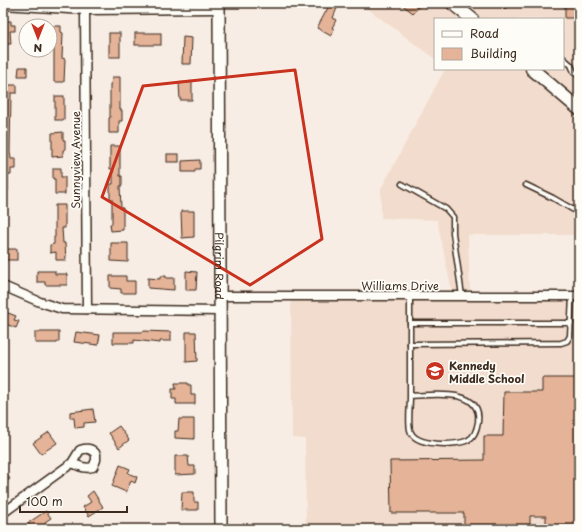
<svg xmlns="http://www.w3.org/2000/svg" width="582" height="532" font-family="'Playpen Sans',sans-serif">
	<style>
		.built { fill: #f2dccd }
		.building { fill: #e5b397; stroke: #3b2a1e }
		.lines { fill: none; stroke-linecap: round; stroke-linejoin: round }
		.lane-casing { stroke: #3b2a1e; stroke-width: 7 }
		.street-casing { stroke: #3b2a1e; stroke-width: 11 }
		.secondary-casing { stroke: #3b2a1e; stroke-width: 14 }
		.primary-casing { stroke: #3b2a1e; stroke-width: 15 }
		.lane { stroke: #fdfcf7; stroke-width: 4 }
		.street { stroke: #fdfcf7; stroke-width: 8 }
		.secondary { stroke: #fdfcf7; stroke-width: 11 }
		.primary { stroke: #fdfcf7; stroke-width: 12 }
		.marked { fill: none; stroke: #c8321e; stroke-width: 3; stroke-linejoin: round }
		.labels { text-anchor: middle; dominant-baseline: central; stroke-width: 3.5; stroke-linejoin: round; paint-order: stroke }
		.street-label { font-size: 11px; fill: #3b2a1e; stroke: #fdfcf7 }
		.poi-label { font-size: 11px; font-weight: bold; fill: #3b2a1e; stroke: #fdfcf7; text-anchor: start }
	</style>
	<rect width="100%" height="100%" fill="#f8ede4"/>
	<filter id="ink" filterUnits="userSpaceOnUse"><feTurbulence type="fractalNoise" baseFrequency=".025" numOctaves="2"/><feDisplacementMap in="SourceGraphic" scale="8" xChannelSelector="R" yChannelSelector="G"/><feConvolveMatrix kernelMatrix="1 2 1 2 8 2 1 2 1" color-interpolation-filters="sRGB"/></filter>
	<g filter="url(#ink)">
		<g class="built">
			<polygon points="360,3 445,3 465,19 435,19 435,59"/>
			<polygon points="474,3 579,3 579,102 539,69 563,69 563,19 478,19 470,12"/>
			<polygon points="445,69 526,69 579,114 579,235 468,235 470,293 452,292 437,220 381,218 381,189"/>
			<polygon points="291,301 579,301 579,529 306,529 305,439 292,438"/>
		</g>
		<g class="building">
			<polygon points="400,3 422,3 413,13"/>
			<rect x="565" y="3" width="14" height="15"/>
			<polygon points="330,4 337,8 333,18 336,20 332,28 334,29 331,36 317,28"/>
			<polygon points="3,21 11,21 11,25 15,25 15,31 10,31 11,44 3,44"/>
			<polygon points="53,26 61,26 61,32 63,33 62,58 65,59 64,82 54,82 54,49 52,49"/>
			<rect x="109" y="33" width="11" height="24"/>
			<rect x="135" y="33" width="26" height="12"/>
			<polygon points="183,37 192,38 191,64 182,64"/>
			<polygon points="19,67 27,67 27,76 18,76"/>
			<polygon points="112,77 120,77 120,110 122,110 122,121 119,121 119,133 109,133 109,118 110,118 110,84 111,84"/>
			<polygon points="192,82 192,100 180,100 179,83"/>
			<polygon points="3,85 17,85 17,93 11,93 10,152 11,159 16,159 16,169 11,169 11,175 8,175 8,191 3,191"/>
			<rect x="55" y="96" width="9" height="24"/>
			<polygon points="63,132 63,140 65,140 65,150 63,150 63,156 52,157 52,133"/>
			<polygon points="110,146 120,146 120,176 122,176 122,186 120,186 121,208 123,208 123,230 111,231 110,224 112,224 112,199 110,199 110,184 113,184 113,169 110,169"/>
			<rect x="167" y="154" width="12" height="8"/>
			<polygon points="200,160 200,169 195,169 195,172 182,172 182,161"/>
			<polygon points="53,168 61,168 61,177 65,177 65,194 55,194 55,179 53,179"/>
			<polygon points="55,205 65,205 65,228 62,228 63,243 65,243 66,260 56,260 56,252 50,253 50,245 54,244 54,237 55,237"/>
			<polygon points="181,211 194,211 194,237 182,238"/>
			<polygon points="111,243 128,243 128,262 111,261"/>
			<rect x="3" y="249" width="14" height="11"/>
			<polygon points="37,271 55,271 55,274 67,274 67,285 45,285 45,282 37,282"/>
			<polygon points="186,271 197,272 196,290 186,290"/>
			<polygon points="110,276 126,276 126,281 135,281 135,293 121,293 121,289 110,288"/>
			<polygon points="160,276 166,276 166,278 174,278 174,290 148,288 148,278 160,279"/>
			<polygon points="3,311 16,316 14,320 19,321 16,328 3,323"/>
			<polygon points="143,331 171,332 171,341 160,341 160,343 134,340 134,343 113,343 113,332 143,332"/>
			<polygon points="35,332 59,332 59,342 57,342 57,343 35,343"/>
			<polygon points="76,332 100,335 98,345 74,342"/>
			<polygon points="186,332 196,332 197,361 186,362"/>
			<polygon points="542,378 579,378 579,526 546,526 546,516 530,516 530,529 498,529 499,525 464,525 464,513 391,513 390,461 484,460 484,436 503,436 504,392 542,392"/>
			<polygon points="175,383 188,383 188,385 191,385 191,395 195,395 195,404 176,404 176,399 172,399 172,389 176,389"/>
			<polygon points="93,409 95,422 84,423 84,427 75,428 74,418 70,418 70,412"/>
			<polygon points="179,419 194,419 194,439 175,438 175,431 178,431"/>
			<polygon points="119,426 129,440 119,448 109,433"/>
			<polygon points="49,432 57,443 41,454 33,443"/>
			<polygon points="175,456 188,456 189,466 195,466 195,474 175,475"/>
			<polygon points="120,465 130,469 128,473 137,477 135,483 131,481 126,492 112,486"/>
			<polygon points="3,469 10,479 3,484"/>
			<polygon points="93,491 103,507 89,516 83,507 91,502 87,496"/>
			<polygon points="182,492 194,492 194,502 198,502 198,510 181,510"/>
			<polygon points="46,511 51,518 45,522 50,529 32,529 28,523"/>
		</g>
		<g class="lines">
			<g class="lane-casing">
				<g id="lane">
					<polyline points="502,3 505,5"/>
					<polyline points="563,58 571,65 574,72 579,76"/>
					<polyline points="402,184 446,209 453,217 453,233 462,296"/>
					<polyline points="526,185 553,198 579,213"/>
					<path d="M410 296C410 330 410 363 410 397 410 405 408 423 410 430 414 447 457 446 468 440 475 437 477 428 478 422 483 387 431 395 410 396"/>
					<polyline points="410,323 571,323"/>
					<polyline points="410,344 561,343 567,341 570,336 572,296"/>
				</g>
			</g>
			<g class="street-casing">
				<g id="street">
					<polyline points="3,5 85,10 219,9"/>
					<polyline points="85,10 87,309"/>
					<polyline points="3,286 40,302 62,309 220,311"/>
					<polyline points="220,296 579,296"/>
					<path d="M3 513 72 463 80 450C87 448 91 448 96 454V460L93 467C85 469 79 466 72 463"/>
				</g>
			</g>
			<g class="secondary-casing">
				<g id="secondary">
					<path id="s1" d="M219 3 221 529"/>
				</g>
			</g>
			<g class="primary-casing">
				<g id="primary">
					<polyline points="452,3 472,19"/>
					<polyline points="532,69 579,109"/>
				</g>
			</g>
			<use href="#lane" class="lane"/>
			<use href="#street" class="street"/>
			<use href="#secondary" class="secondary"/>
			<use href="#primary" class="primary"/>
		</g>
	</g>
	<path class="marked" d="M295 70 322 239 250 285 102 197 143 86Z"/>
	<defs>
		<g id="school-disc" transform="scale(1)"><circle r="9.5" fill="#c8321e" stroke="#fdfcf7"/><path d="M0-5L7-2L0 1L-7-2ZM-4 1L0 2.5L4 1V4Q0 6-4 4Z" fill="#fff"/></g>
	</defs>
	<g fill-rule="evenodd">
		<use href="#school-disc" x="435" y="371"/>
	</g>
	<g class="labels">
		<g class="street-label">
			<text transform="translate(75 160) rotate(-90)">Sunnyview Avenue</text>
			<text stroke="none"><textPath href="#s1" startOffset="263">Pilgrim Road</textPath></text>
			<text x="400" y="285">Williams Drive</text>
		</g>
		<g class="poi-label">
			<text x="449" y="365">Kennedy<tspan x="449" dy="13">Middle School</tspan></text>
		</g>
	</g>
	<rect width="582" height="532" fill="none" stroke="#fdfcf7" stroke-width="16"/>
	<rect x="8" y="8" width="566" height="516" fill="none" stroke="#3b2a1e" stroke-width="1.5" filter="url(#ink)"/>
	<rect x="434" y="18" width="130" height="52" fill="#fdfcf7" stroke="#afa8a0"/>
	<rect x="442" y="31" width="20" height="6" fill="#fdfcf7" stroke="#afa8a0"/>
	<text x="470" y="38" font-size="12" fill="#3b2a1e">Road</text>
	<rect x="442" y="48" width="20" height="12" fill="#e5b397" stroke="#afa8a0"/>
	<text x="470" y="58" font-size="12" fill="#3b2a1e">Building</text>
	<g transform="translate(38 38) rotate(180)"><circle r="19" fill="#fdfcf7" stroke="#afa8a0"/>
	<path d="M0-3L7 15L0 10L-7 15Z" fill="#c8321e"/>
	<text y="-6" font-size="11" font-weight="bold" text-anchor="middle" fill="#3b2a1e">N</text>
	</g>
	<path d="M20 506v6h107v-6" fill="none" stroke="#3b2a1e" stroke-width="2"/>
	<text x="26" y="506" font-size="12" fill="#3b2a1e" stroke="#fdfcf7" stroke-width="3" paint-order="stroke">100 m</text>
</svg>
